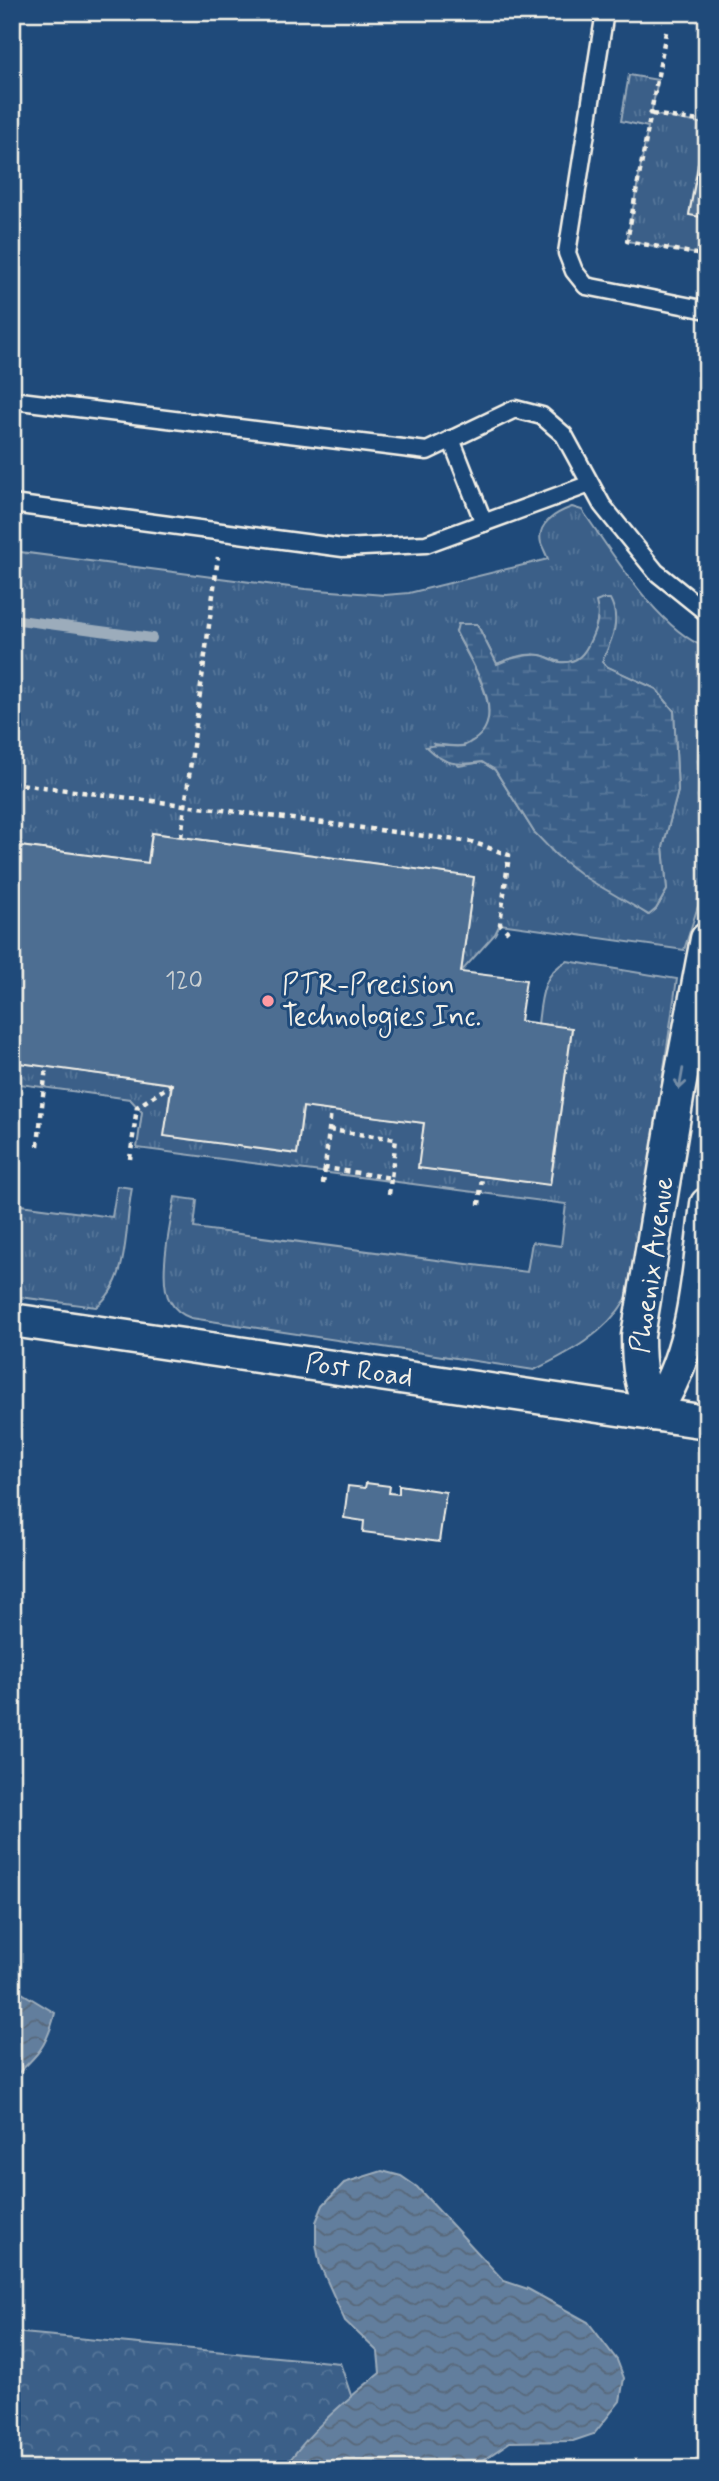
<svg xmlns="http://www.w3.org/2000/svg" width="719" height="2481" font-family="Mynerve,sans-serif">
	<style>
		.grass { fill: url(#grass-tufts); stroke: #97a8b8; stroke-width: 2; fill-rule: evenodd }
		.forest { fill: url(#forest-crowns); stroke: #97a8b8; stroke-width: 2 }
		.wetland { fill: url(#wetland-marsh); stroke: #97a8b8; stroke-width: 2 }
		.water { fill: url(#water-waves); stroke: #9cacbb; stroke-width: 2 }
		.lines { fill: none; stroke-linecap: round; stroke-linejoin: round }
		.stream { stroke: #9cacbb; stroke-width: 10 }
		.building { fill: #4d6e92; stroke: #f4f1e8; stroke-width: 2 }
		.lane-casing { stroke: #f4f1e8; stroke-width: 21 }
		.street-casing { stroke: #f4f1e8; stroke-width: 37 }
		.path { stroke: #f4f1e8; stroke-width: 4.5; stroke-dasharray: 5 5; stroke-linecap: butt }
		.lane { stroke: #1f4a7a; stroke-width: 16 }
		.street { stroke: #1f4a7a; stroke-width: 32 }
		.oneway { stroke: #748da6 }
		.poi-dot { fill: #ff9aa2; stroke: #1f4a7a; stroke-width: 2.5 }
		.labels { text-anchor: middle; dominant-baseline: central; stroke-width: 6; stroke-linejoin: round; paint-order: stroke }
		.number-label { font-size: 24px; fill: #cad0d2 }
		.poi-label { font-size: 28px; fill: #f4f1e8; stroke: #1f4a7a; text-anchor: start }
		.street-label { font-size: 28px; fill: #f4f1e8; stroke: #1f4a7a }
	</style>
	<defs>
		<pattern id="grass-tufts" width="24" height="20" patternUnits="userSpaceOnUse" patternTransform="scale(1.75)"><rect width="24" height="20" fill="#3a5f88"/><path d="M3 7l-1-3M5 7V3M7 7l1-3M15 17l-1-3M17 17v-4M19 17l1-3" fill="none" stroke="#577699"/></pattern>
		<pattern id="forest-crowns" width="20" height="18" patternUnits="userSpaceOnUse" patternTransform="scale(1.75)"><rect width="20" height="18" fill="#3a5f88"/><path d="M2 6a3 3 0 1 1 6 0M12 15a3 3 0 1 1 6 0" fill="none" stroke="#577699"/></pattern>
		<pattern id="wetland-marsh" width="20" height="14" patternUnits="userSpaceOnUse" patternTransform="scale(1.75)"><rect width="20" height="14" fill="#3a5f88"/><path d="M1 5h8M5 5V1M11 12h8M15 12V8" fill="none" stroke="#577699"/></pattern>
		<pattern id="water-waves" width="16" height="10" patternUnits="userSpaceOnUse" patternTransform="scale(1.75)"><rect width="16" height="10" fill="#627e9d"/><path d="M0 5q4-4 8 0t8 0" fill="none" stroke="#58687a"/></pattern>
	</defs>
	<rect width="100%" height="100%" fill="#1f4a7a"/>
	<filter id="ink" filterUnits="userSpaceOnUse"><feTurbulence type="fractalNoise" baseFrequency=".0143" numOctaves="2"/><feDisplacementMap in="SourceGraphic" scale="14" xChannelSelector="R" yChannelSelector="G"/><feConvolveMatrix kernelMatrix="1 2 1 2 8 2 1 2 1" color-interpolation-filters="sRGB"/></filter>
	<g filter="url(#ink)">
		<g class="grass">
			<polygon points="629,75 658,80 651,114 705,124 689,214 707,218 707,256 627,241 648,127 621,121"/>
			<path d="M572 507 582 510C612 552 658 630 707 648V878L684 950 500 924 495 934 461 972 474 877 152 833 148 863 12 845V551L305 589 385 595 409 593 548 559C546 554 543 548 541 543 536 523 558 512 572 507ZM599 612 607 651 602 661 607 667 656 689 674 711 678 791 663 847 667 890 656 909 648 915 534 832 495 770 482 762 459 766 434 744C443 745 458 748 466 745 516 727 470 662 456 632L477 624 497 664C511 658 525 653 540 655 547 656 554 661 561 662 588 665 595 633 599 612Z"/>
			<path d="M567 961 677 979 635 1267C632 1277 631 1290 626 1299 605 1334 569 1353 534 1370L191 1318C182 1315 175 1310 170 1301 157 1280 171 1222 175 1197L197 1200 194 1228 527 1272 532 1242 561 1246 566 1204 137 1148 142 1112 130 1099 12 1083V1062L171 1084 165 1136 297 1154 303 1107 424 1123 419 1168 550 1185 572 1029 538 1024C541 999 542 973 567 961Z"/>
			<path d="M117 1186 132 1188C124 1227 131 1280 96 1307L12 1296V1204L112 1217Z"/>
		</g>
		<polygon class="forest" points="12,2332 340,2363 376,2469 12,2469"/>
		<path class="wetland" d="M603 599H610C622 621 611 641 602 662L608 667 656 689 674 711 678 791 663 847 667 890 656 909 649 915 586 878 556 855 534 832 495 770 482 762C458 766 444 765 426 747 439 743 452 748 464 746 466 745 472 741 474 740 510 716 470 661 456 632L458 624H477L497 664C511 658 525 654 540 655 547 656 553 661 560 662 578 664 585 653 591 639 597 626 600 615 596 602Z"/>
		<g class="water">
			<path d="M12 1987 55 2013C47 2047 37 2056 12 2079Z"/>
			<path d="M382 2171 401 2176 417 2187 504 2281 528 2289 588 2322 617 2360 624 2378 620 2401 594 2434 573 2441 510 2442 470 2469H285L286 2465C316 2425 341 2404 380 2373L378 2352 345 2321 320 2265 316 2244V2222L323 2205 344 2183Z"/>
		</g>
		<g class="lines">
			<polyline class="stream" points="12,619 152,638"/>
		</g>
		<g class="building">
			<polygon points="707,119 707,218 689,215"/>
			<polygon points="152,833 474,877 461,972 526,980 520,1021 572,1028 550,1185 418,1168 424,1123 303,1107 297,1154 164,1136 172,1084 12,1062 12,845 148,863"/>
			<polygon points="366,1483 390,1486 389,1493 399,1494 399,1485 446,1492 439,1542 363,1532 364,1521 344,1518 348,1486 365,1488"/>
		</g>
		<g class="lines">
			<g class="lane-casing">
				<g id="lane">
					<polyline points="605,12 567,253 574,271 586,286 707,310"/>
					<polyline points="12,400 427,451 515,409 542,416 564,435 602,505 656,572 707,613"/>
					<polyline points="451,439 484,523"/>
					<polyline points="12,504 343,548 426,544 590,484"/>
				</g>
			</g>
			<g class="street-casing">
				<g id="street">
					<polyline points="12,1320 707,1422"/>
					<path d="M653 1414C641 1384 638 1369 638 1336L678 1092 707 939"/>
					<path d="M653 1414C696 1353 698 1276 707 1204"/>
				</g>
			</g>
			<g class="path">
				<polyline points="666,32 627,241 707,256"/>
				<polyline points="652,114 706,122"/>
				<polyline points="12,783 472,842 509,855 500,924 508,932"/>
				<polyline points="181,837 218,557"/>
				<polyline points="329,1130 396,1139 391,1178 325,1168 331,1110"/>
				<polyline points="38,1146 46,1066"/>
				<polyline points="130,1159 137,1107 172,1084"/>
				<polyline points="323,1184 325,1168"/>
				<polyline points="389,1194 391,1178"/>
				<polyline points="479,1205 482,1177"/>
			</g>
			<use href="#lane" class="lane"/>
			<use href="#street" class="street"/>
		</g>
		<defs><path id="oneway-shaft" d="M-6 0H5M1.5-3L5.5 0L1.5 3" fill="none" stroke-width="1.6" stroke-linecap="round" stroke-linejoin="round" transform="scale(1.75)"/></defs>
		<use class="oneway" href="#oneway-shaft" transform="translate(681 1079) rotate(100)"/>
	</g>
	<circle class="poi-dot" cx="268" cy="1001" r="7"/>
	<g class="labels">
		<g class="number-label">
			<text x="184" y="981">120</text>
		</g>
		<g class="poi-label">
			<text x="282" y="985">PTR-Precision<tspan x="282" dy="32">Technologies Inc.</tspan></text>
		</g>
		<g class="street-label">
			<text transform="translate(653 1265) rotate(-82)">Phoenix Avenue</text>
			<text transform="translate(359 1371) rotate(8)">Post Road</text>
		</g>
	</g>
	<rect width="719" height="2481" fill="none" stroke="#1f4a7a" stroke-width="42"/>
	<rect x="21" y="21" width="677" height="2439" fill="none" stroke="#f4f1e8" stroke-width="2.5" filter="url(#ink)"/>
</svg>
